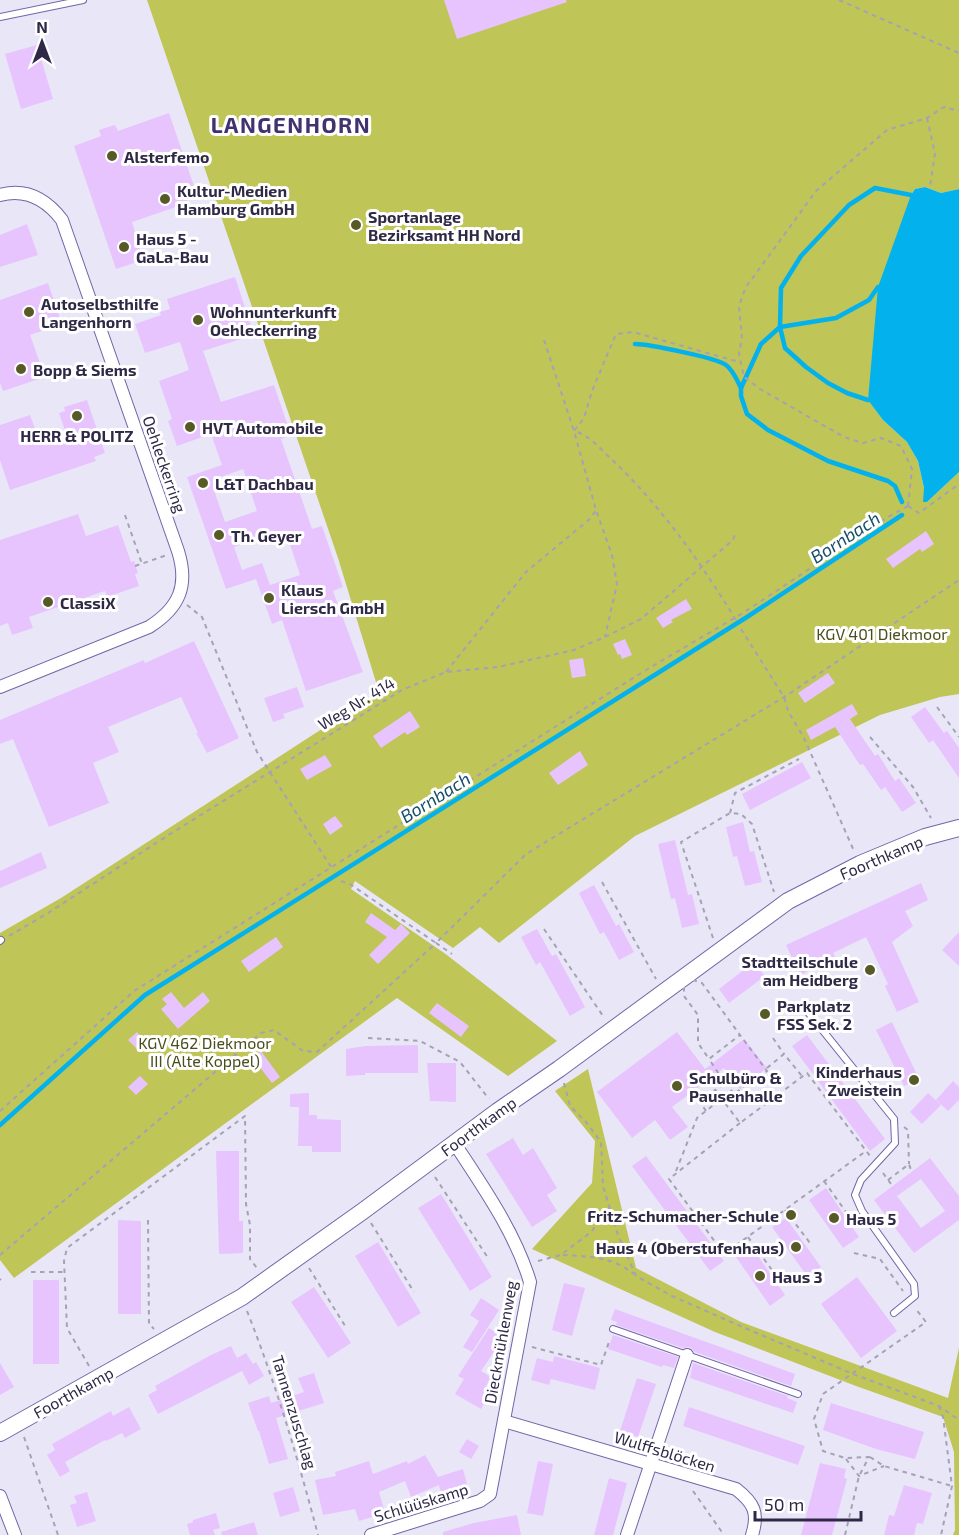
<svg xmlns="http://www.w3.org/2000/svg" width="959" height="1535" font-family="'Exo 2',sans-serif">
	<style>
		.green { fill: #bfc556 }
		.water { fill: #03b1ed }
		.lines { fill: none; stroke-linecap: round; stroke-linejoin: round }
		.stream { stroke: #03b1ed; stroke-width: 4.5 }
		.building { fill: #e7c4fe; fill-rule: evenodd }
		.lane-casing { stroke: #7365a7; stroke-width: 8 }
		.street-casing { stroke: #7365a7; stroke-width: 14 }
		.secondary-casing { stroke: #7365a7; stroke-width: 18 }
		.path { stroke: #a5a2b6; stroke-width: 2; stroke-dasharray: 4.5 4.5; stroke-linecap: butt }
		.lane { stroke: #fff; stroke-width: 6 }
		.street { stroke: #fff; stroke-width: 12 }
		.secondary { stroke: #fff; stroke-width: 16 }
		.poi-dot { fill: #575a27; stroke: #fff; stroke-width: 2 }
		.labels { text-anchor: middle; dominant-baseline: central; stroke-width: 6; stroke-linejoin: round; paint-order: stroke }
		.poi-label { font-size: 16px; font-weight: bold; fill: #2f2946; stroke: #fff; text-anchor: start }
		.street-label { font-size: 16px; fill: #2f2946; stroke: #fff }
		.park-label { font-size: 16px; fill: #4a4d1c; stroke: #fff }
		.water-label { font-size: 18px; font-style: italic; fill: #174f68; stroke: #fff }
		.district-label { font-size: 22px; font-weight: bold; letter-spacing: 1.5px; fill: #423270; stroke: #fff }
	</style>
	<rect width="100%" height="100%" fill="#e9e7f7"/>
	<g class="green">
		<polygon points="147,0 959,0 959,189 941,193 925,187 915,189 911,195 868,399 883,420 907,442 918,461 927,502 959,472 959,694 940,697 880,715 635,836 499,943 480,927 453,948 355,881 351,889 447,955 557,1041 508,1076 397,998 14,1278 0,1260 0,933 61,898 379,692 338,558"/>
		<polygon points="588,1069 636,1268 741,1322 948,1398 959,1348 959,1535 953,1535 955,1530 954,1452 943,1417 856,1386 715,1332 532,1249 592,1183 595,1141 555,1091"/>
	</g>
	<polygon class="water" points="925,187 941,193 959,189 959,472 927,502 923,502 924,488 918,461 907,442 883,420 868,400 878,287 911,195 915,189"/>
	<g class="lines">
		<g class="stream">
			<polyline points="878,287 869,300 836,318 780,327 761,344 741,388 741,396 747,414 768,430 828,461 888,481 895,486 902,502"/>
			<path d="M635 344C648 344 717 358 726 365 733 370 737 380 741 388"/>
			<polyline points="868,400 847,393 828,383 806,367 785,348 780,327 781,288 801,256 849,205 875,188 911,195"/>
			<polyline points="0,1125 145,995 747,617 902,515"/>
		</g>
	</g>
	<g class="building">
		<polygon points="444,0 566,0 567,2 457,39"/>
		<polygon points="37,45 53,99 21,109 5,54"/>
		<polygon points="169,113 197,195 187,199 188,203 132,222 143,260 116,269 74,146 101,136 99,130 108,127 115,125 118,131"/>
		<polygon points="27,224 38,255 0,267 0,235"/>
		<path d="M235 277 254 335 203 351 221 402 274 385 291 435 281 439 312 529 322 526 343 587 333 591 363 672 306 691 282 620 272 624 256 579 226 589 187 477 222 465 211 434 177 446 168 421 172 419 159 381 189 370 180 342 145 353 135 324 161 315 160 312 170 309 167 299ZM243 469 257 511 225 522 214 490 219 488 215 479ZM266 536 269 544 288 538 300 575 270 585 262 563 242 570 234 547Z"/>
		<polygon points="48,283 62,324 30,335 45,377 3,391 0,383 0,300"/>
		<polygon points="87,400 105,453 94,457 96,461 10,490 0,460 0,425 30,415 41,445 67,436 59,413 65,411 64,407"/>
		<polygon points="78,514 86,536 118,525 131,562 134,561 138,573 135,574 139,586 107,597 105,591 29,617 33,628 12,635 8,623 0,626 0,540"/>
		<polygon points="926,531 934,544 922,552 920,549 893,568 886,559"/>
		<polygon points="686,599 692,609 671,620 673,622 663,628 656,618"/>
		<polygon points="625,639 632,655 622,659 620,654 618,655 613,644"/>
		<polygon points="194,641 239,738 207,753 196,733 198,733 181,697 108,727 119,752 93,763 109,803 49,827 13,739 0,744 0,720 144,660 145,663"/>
		<polygon points="583,658 586,676 572,678 569,660"/>
		<polygon points="828,673 835,683 805,703 798,693"/>
		<polygon points="297,687 304,707 283,714 285,718 273,722 264,698"/>
		<polygon points="852,704 858,714 850,719 875,756 878,754 895,781 899,778 916,803 902,812 885,787 881,790 863,764 860,765 835,727 811,740 806,730"/>
		<polygon points="925,707 944,733 947,731 959,748 959,778 933,740 929,743 911,717"/>
		<polygon points="410,711 420,727 407,735 405,732 381,748 373,736"/>
		<polygon points="580,751 588,765 558,785 549,773"/>
		<polygon points="325,755 332,766 307,780 300,769"/>
		<polygon points="802,762 811,778 750,810 742,794"/>
		<polygon points="335,816 343,826 330,835 323,824"/>
		<polygon points="743,822 750,852 754,851 762,882 745,886 737,856 733,857 726,827"/>
		<polygon points="675,840 688,895 692,894 699,924 682,928 675,898 671,899 658,844"/>
		<polygon points="41,852 47,868 0,888 0,871"/>
		<polygon points="921,883 928,900 905,911 913,926 892,942 919,1002 897,1012 885,986 888,984 866,937 833,953 836,958 800,975 786,945"/>
		<polygon points="594,885 616,926 619,924 634,952 619,960 604,932 600,934 579,893"/>
		<polygon points="371,913 395,930 401,924 410,933 378,964 369,955 387,937 365,922"/>
		<polygon points="537,929 552,956 556,954 585,1007 570,1016 540,962 536,965 521,937"/>
		<polygon points="959,932 959,966 942,950"/>
		<polygon points="276,937 283,947 249,972 241,961"/>
		<polygon points="754,962 765,976 729,1003 719,989"/>
		<polygon points="171,992 184,1008 203,992 210,1001 178,1029 161,1009 167,1004 162,999"/>
		<polygon points="437,1003 469,1026 461,1037 429,1013"/>
		<polygon points="892,1022 919,1079 904,1086 876,1030"/>
		<polygon points="137,1032 147,1044 139,1051 128,1040"/>
		<polygon points="677,1032 705,1069 744,1039 767,1068 740,1089 724,1068 672,1107 688,1127 670,1140 655,1120 632,1138 597,1092"/>
		<polygon points="807,1035 885,1139 870,1151 792,1046"/>
		<polygon points="418,1045 418,1073 365,1073 365,1075 346,1076 346,1049 365,1046"/>
		<polygon points="261,1051 280,1077 272,1083 252,1057"/>
		<polygon points="427,1063 456,1063 456,1102 430,1101"/>
		<polygon points="140,1076 148,1084 136,1095 128,1087"/>
		<polygon points="953,1081 959,1087 959,1100 948,1111 936,1100"/>
		<polygon points="309,1093 309,1115 317,1115 317,1119 341,1120 341,1152 312,1152 312,1146 298,1146 299,1107 290,1107 290,1094"/>
		<polygon points="928,1093 941,1105 922,1124 910,1112"/>
		<polygon points="513,1138 523,1155 533,1148 557,1188 547,1195 557,1211 532,1227 486,1154"/>
		<polygon points="216,1151 239,1151 239,1221 243,1221 243,1253 219,1254"/>
		<polygon points="646,1156 724,1261 710,1271 632,1166"/>
		<path d="M930 1158 959 1196V1220L914 1253 874 1200ZM921 1179 945 1211 921 1228 897 1196Z"/>
		<polygon points="826,1188 859,1237 843,1248 809,1200"/>
		<polygon points="441,1194 492,1277 470,1291 418,1208"/>
		<polygon points="786,1218 821,1267 807,1276 772,1227"/>
		<polygon points="118,1220 141,1221 141,1314 118,1314"/>
		<polygon points="378,1242 421,1313 398,1327 355,1256"/>
		<polygon points="751,1246 785,1295 770,1306 736,1257"/>
		<polygon points="857,1277 897,1331 861,1358 821,1304"/>
		<rect x="33" y="1280" width="26" height="84"/>
		<polygon points="564,1283 585,1288 572,1336 552,1330"/>
		<polygon points="314,1287 351,1343 328,1358 291,1302"/>
		<polygon points="481,1298 499,1310 472,1352 463,1347 479,1321 470,1315"/>
		<polygon points="615,1309 795,1374 791,1386 695,1352 690,1347 683,1348 616,1325 617,1322 611,1320"/>
		<polygon points="489,1328 500,1335 494,1344 498,1346 481,1371 491,1377 483,1391 489,1394 481,1409 455,1394 464,1379 458,1376"/>
		<polygon points="613,1335 678,1357 674,1368 663,1365 662,1367 608,1349"/>
		<polygon points="231,1346 237,1358 246,1353 253,1364 256,1362 264,1376 249,1385 242,1371 158,1414 148,1395 157,1390 155,1386 211,1355"/>
		<polygon points="554,1356 600,1368 595,1390 551,1379 549,1385 531,1380 537,1358 553,1362"/>
		<polygon points="0,1363 14,1387 0,1395"/>
		<polygon points="693,1363 788,1396 787,1398 797,1402 793,1413 690,1378"/>
		<polygon points="314,1373 324,1403 276,1418 288,1459 269,1464 259,1431 258,1431 248,1403 269,1396 271,1403 304,1392 298,1378"/>
		<polygon points="637,1378 656,1384 638,1437 620,1431"/>
		<polygon points="831,1403 924,1432 915,1459 876,1449 823,1430"/>
		<polygon points="129,1407 141,1429 125,1438 122,1433 106,1441 105,1440 65,1462 70,1471 60,1477 47,1455 55,1450 52,1444 111,1411 113,1416"/>
		<polygon points="689,1407 805,1446 798,1465 683,1426"/>
		<polygon points="467,1439 479,1446 471,1459 459,1452"/>
		<polygon points="425,1455 438,1477 463,1469 468,1488 442,1496 439,1485 411,1497 405,1481 379,1492 385,1513 359,1521 355,1509 323,1515 315,1480 336,1476 335,1472 369,1461 373,1474 407,1461 408,1464"/>
		<polygon points="538,1461 553,1464 543,1516 527,1513"/>
		<polygon points="820,1463 846,1469 844,1478 847,1479 832,1535 801,1535"/>
		<polygon points="609,1478 627,1483 613,1535 594,1535"/>
		<polygon points="904,1485 932,1493 923,1524 917,1523 914,1535 884,1535 889,1515 894,1516"/>
		<polygon points="293,1487 300,1511 280,1517 273,1493"/>
		<polygon points="87,1492 96,1521 77,1527 70,1505 77,1503 74,1496"/>
		<polygon points="216,1513 220,1528 213,1530 215,1535 190,1535 187,1524 193,1522 193,1520"/>
		<polygon points="517,1515 521,1535 443,1535 443,1532 474,1523"/>
		<polygon points="254,1522 258,1535 222,1535 221,1532"/>
	</g>
	<g class="lines">
		<g class="lane-casing">
			<g id="lane">
				<polyline points="0,17 83,0"/>
				<polyline points="0,941 1,940"/>
				<polyline points="803,1006 894,1119 895,1143 861,1180 855,1195 862,1211 914,1284 915,1296 894,1313"/>
				<polyline points="613,1329 798,1394"/>
			</g>
		</g>
		<g class="street-casing">
			<g id="street">
				<path d="M0 195C26 188 46 199 62 220L178 551C189 586 179 608 149 627L0 687"/>
				<path d="M504 1421 736 1489C754 1503 759 1513 752 1535"/>
				<polyline points="0,1496 15,1535"/>
				<path d="M371 1535 480 1501 490 1494 530 1282C515 1232 483 1187 455 1144"/>
				<polyline points="627,1535 687,1355"/>
			</g>
		</g>
		<g class="secondary-casing">
			<polyline id="secondary" points="0,1433 242,1297 363,1211 498,1111 559,1069 788,901 860,864 925,837 959,828"/>
		</g>
		<g class="path">
			<polyline points="839,0 959,53"/>
			<polyline points="927,118 935,154 930,186"/>
			<polyline points="544,340 574,431 596,510 612,555 617,584 605,637"/>
			<polyline points="908,506 912,469 901,446 881,438 863,443 844,437 760,389 744,377 739,354 742,338 739,307 742,297 746,287 816,191 887,130 927,118 944,107 959,111"/>
			<polyline points="908,506 919,513 959,484"/>
			<polyline points="125,515 142,564"/>
			<polyline points="135,566 167,555"/>
			<polyline points="187,605 202,617 257,752 333,870"/>
			<path d="M736 620C699 560 659 503 607 455 597 445 588 435 574 431L584 418 592 391 616 334 633 332 739 362"/>
			<polyline points="741,629 784,697 788,711 804,738 854,851"/>
			<polyline points="446,672 526,572 591,518 596,510"/>
			<polyline points="937,707 959,737"/>
			<polyline points="870,737 913,787 931,818"/>
			<polyline points="730,813 735,793 799,759"/>
			<polyline points="341,881 350,884 436,943 526,854 784,697 959,580"/>
			<polyline points="602,882 656,979"/>
			<polyline points="544,929 603,1016"/>
			<polyline points="9,936 48,913 167,836 402,690 446,672 498,667 574,650 605,637 641,619 733,540 736,531"/>
			<polyline points="713,938 681,842 730,813 741,814 752,824 774,892"/>
			<polygon points="684,977 702,983 740,1035 709,1059 698,1043 698,1015 684,996"/>
			<polyline points="368,1038 420,1041 460,1062 489,1099"/>
			<polyline points="773,1038 784,1054"/>
			<polyline points="767,1068 784,1054 802,1076"/>
			<polyline points="709,1082 740,1123 807,1073 870,1156"/>
			<polyline points="564,1083 570,1106 586,1122 601,1142 603,1186 618,1235 636,1276 672,1296 731,1322 853,1374 939,1406 959,1420"/>
			<polyline points="725,1083 735,1095 740,1089 767,1071 740,1035"/>
			<polyline points="0,1111 134,991 646,670 743,613 888,517 908,506"/>
			<polyline points="706,1111 700,1102 725,1083 709,1059"/>
			<polyline points="740,1123 669,1179 724,1254 866,1151"/>
			<polyline points="904,1127 908,1130 909,1164"/>
			<polyline points="676,1171 697,1118 716,1103 710,1094"/>
			<polyline points="883,1173 891,1184"/>
			<polyline points="435,1177 488,1258"/>
			<polyline points="888,1180 909,1164 911,1170"/>
			<polyline points="824,1181 846,1212"/>
			<polyline points="785,1210 810,1243"/>
			<polyline points="148,1220 149,1324 154,1329"/>
			<polyline points="371,1223 414,1292"/>
			<polyline points="748,1237 772,1270"/>
			<polyline points="854,1253 880,1259 903,1291"/>
			<polyline points="0,1255 261,1033 274,1030 303,1051 317,1052 436,943 452,954"/>
			<path d="M563 1255C591 1257 611 1256 634 1274"/>
			<polyline points="538,1261 561,1255 591,1232 610,1207"/>
			<polyline points="309,1268 347,1329"/>
			<polyline points="31,1272 65,1272"/>
			<polyline points="0,1279 1,1280"/>
			<path d="M247 1311C276 1384 298 1459 318 1535"/>
			<polyline points="532,1347 601,1365 610,1339"/>
			<polyline points="89,1366 67,1328 64,1261 67,1248 245,1116 246,1204 250,1225 250,1259 257,1268"/>
			<polyline points="939,1406 943,1417 952,1486 941,1535"/>
			<polyline points="24,1437 58,1535"/>
			<polyline points="870,1457 884,1466 952,1486"/>
			<polyline points="846,1459 859,1476 884,1466"/>
			<polyline points="693,1491 724,1535"/>
			<polyline points="845,1535 859,1476 869,1457 845,1458 823,1451 814,1419 823,1394 926,1322 915,1308"/>
		</g>
		<use href="#lane" class="lane"/>
		<use href="#street" class="street"/>
		<use href="#secondary" class="secondary"/>
	</g>
	<g class="poi-dot">
		<circle cx="112" cy="156" r="6"/>
		<circle cx="165" cy="199" r="6"/>
		<circle cx="356" cy="225" r="6"/>
		<circle cx="124" cy="247" r="6"/>
		<circle cx="29" cy="312" r="6"/>
		<circle cx="198" cy="320" r="6"/>
		<circle cx="21" cy="369" r="6"/>
		<circle cx="77" cy="416" r="6"/>
		<circle cx="190" cy="427" r="6"/>
		<circle cx="203" cy="483" r="6"/>
		<circle cx="219" cy="535" r="6"/>
		<circle cx="269" cy="598" r="6"/>
		<circle cx="48" cy="602" r="6"/>
		<circle cx="870" cy="970" r="6"/>
		<circle cx="765" cy="1014" r="6"/>
		<circle cx="914" cy="1080" r="6"/>
		<circle cx="677" cy="1086" r="6"/>
		<circle cx="791" cy="1215" r="6"/>
		<circle cx="834" cy="1218" r="6"/>
		<circle cx="796" cy="1247" r="6"/>
		<circle cx="760" cy="1276" r="6"/>
	</g>
	<g class="labels">
		<g class="poi-label">
			<text x="124" y="156">Alsterfemo</text>
			<text x="177" y="190">Kultur-Medien<tspan x="177" dy="18">Hamburg GmbH</tspan></text>
			<text x="368" y="216">Sportanlage<tspan x="368" dy="18">Bezirksamt HH Nord</tspan></text>
			<text x="136" y="238">Haus 5 -<tspan x="136" dy="18">GaLa-Bau</tspan></text>
			<text x="41" y="303">Autoselbsthilfe<tspan x="41" dy="18">Langenhorn</tspan></text>
			<text x="210" y="311">Wohnunterkunft<tspan x="210" dy="18">Oehleckerring</tspan></text>
			<text x="33" y="369">Bopp &amp; Siems</text>
			<text x="202" y="427">HVT Automobile</text>
			<text x="77" y="435" text-anchor="middle">HERR &amp; POLITZ</text>
			<text x="215" y="483">L&amp;T Dachbau</text>
			<text x="231" y="535">Th. Geyer</text>
			<text x="281" y="589">Klaus<tspan x="281" dy="18">Liersch GmbH</tspan></text>
			<text x="60" y="602">ClassiX</text>
			<text x="858" y="961" text-anchor="end">Stadtteilschule<tspan x="858" dy="18">am Heidberg</tspan></text>
			<text x="777" y="1005">Parkplatz<tspan x="777" dy="18">FSS Sek. 2</tspan></text>
			<text x="902" y="1071" text-anchor="end">Kinderhaus<tspan x="902" dy="18">Zweistein</tspan></text>
			<text x="689" y="1077">Schulbüro &amp;<tspan x="689" dy="18">Pausenhalle</tspan></text>
			<text x="779" y="1215" text-anchor="end">Fritz-Schumacher-Schule</text>
			<text x="846" y="1218">Haus 5</text>
			<text x="784" y="1247" text-anchor="end">Haus 4 (Oberstufenhaus)</text>
			<text x="772" y="1276">Haus 3</text>
		</g>
		<g class="street-label">
			<text transform="translate(165 464) rotate(71)">Oehleckerring</text>
			<text transform="translate(356 703) rotate(-31)">Weg Nr. 414</text>
			<text transform="translate(881 857) rotate(-23)">Foorthkamp</text>
			<text transform="translate(478 1126) rotate(-36)">Foorthkamp</text>
			<text transform="translate(500 1342) rotate(-80)">Dieckmühlenweg</text>
			<text transform="translate(73 1392) rotate(-29)">Foorthkamp</text>
			<text transform="translate(295 1412) rotate(73)">Tannenzuschlag</text>
			<text transform="translate(665 1451) rotate(17)">Wulffsblöcken</text>
			<text transform="translate(421 1502) rotate(-17)">Schlüüskamp</text>
		</g>
		<g class="park-label">
			<text x="882" y="633">KGV 401 Diekmoor</text>
			<text x="205" y="1042">KGV 462 Diekmoor<tspan x="205" dy="18">III (Alte Koppel)</tspan></text>
		</g>
		<g class="water-label">
			<text transform="translate(845 537) rotate(-33)">Bornbach</text>
			<text transform="translate(435 797) rotate(-32)">Bornbach</text>
		</g>
		<g class="district-label">
			<text x="291" y="124">LANGENHORN</text>
		</g>
	</g>
	<g transform="translate(42 42)" stroke="#ffffff" stroke-width="4.5" paint-order="stroke">
	<path d="M0-4.5L10 22L0 15L-10 22Z" fill="#2f2946"/>
	<text y="-9" font-size="16" font-weight="bold" text-anchor="middle" fill="#2f2946">N</text>
	</g>
	<path d="M755 1511v9h106v-9" fill="none" stroke="#2f2946" stroke-width="3"/>
	<text x="764" y="1511" font-size="18" fill="#2f2946" stroke="#ffffff" stroke-width="4.5" paint-order="stroke">50 m</text>
</svg>
